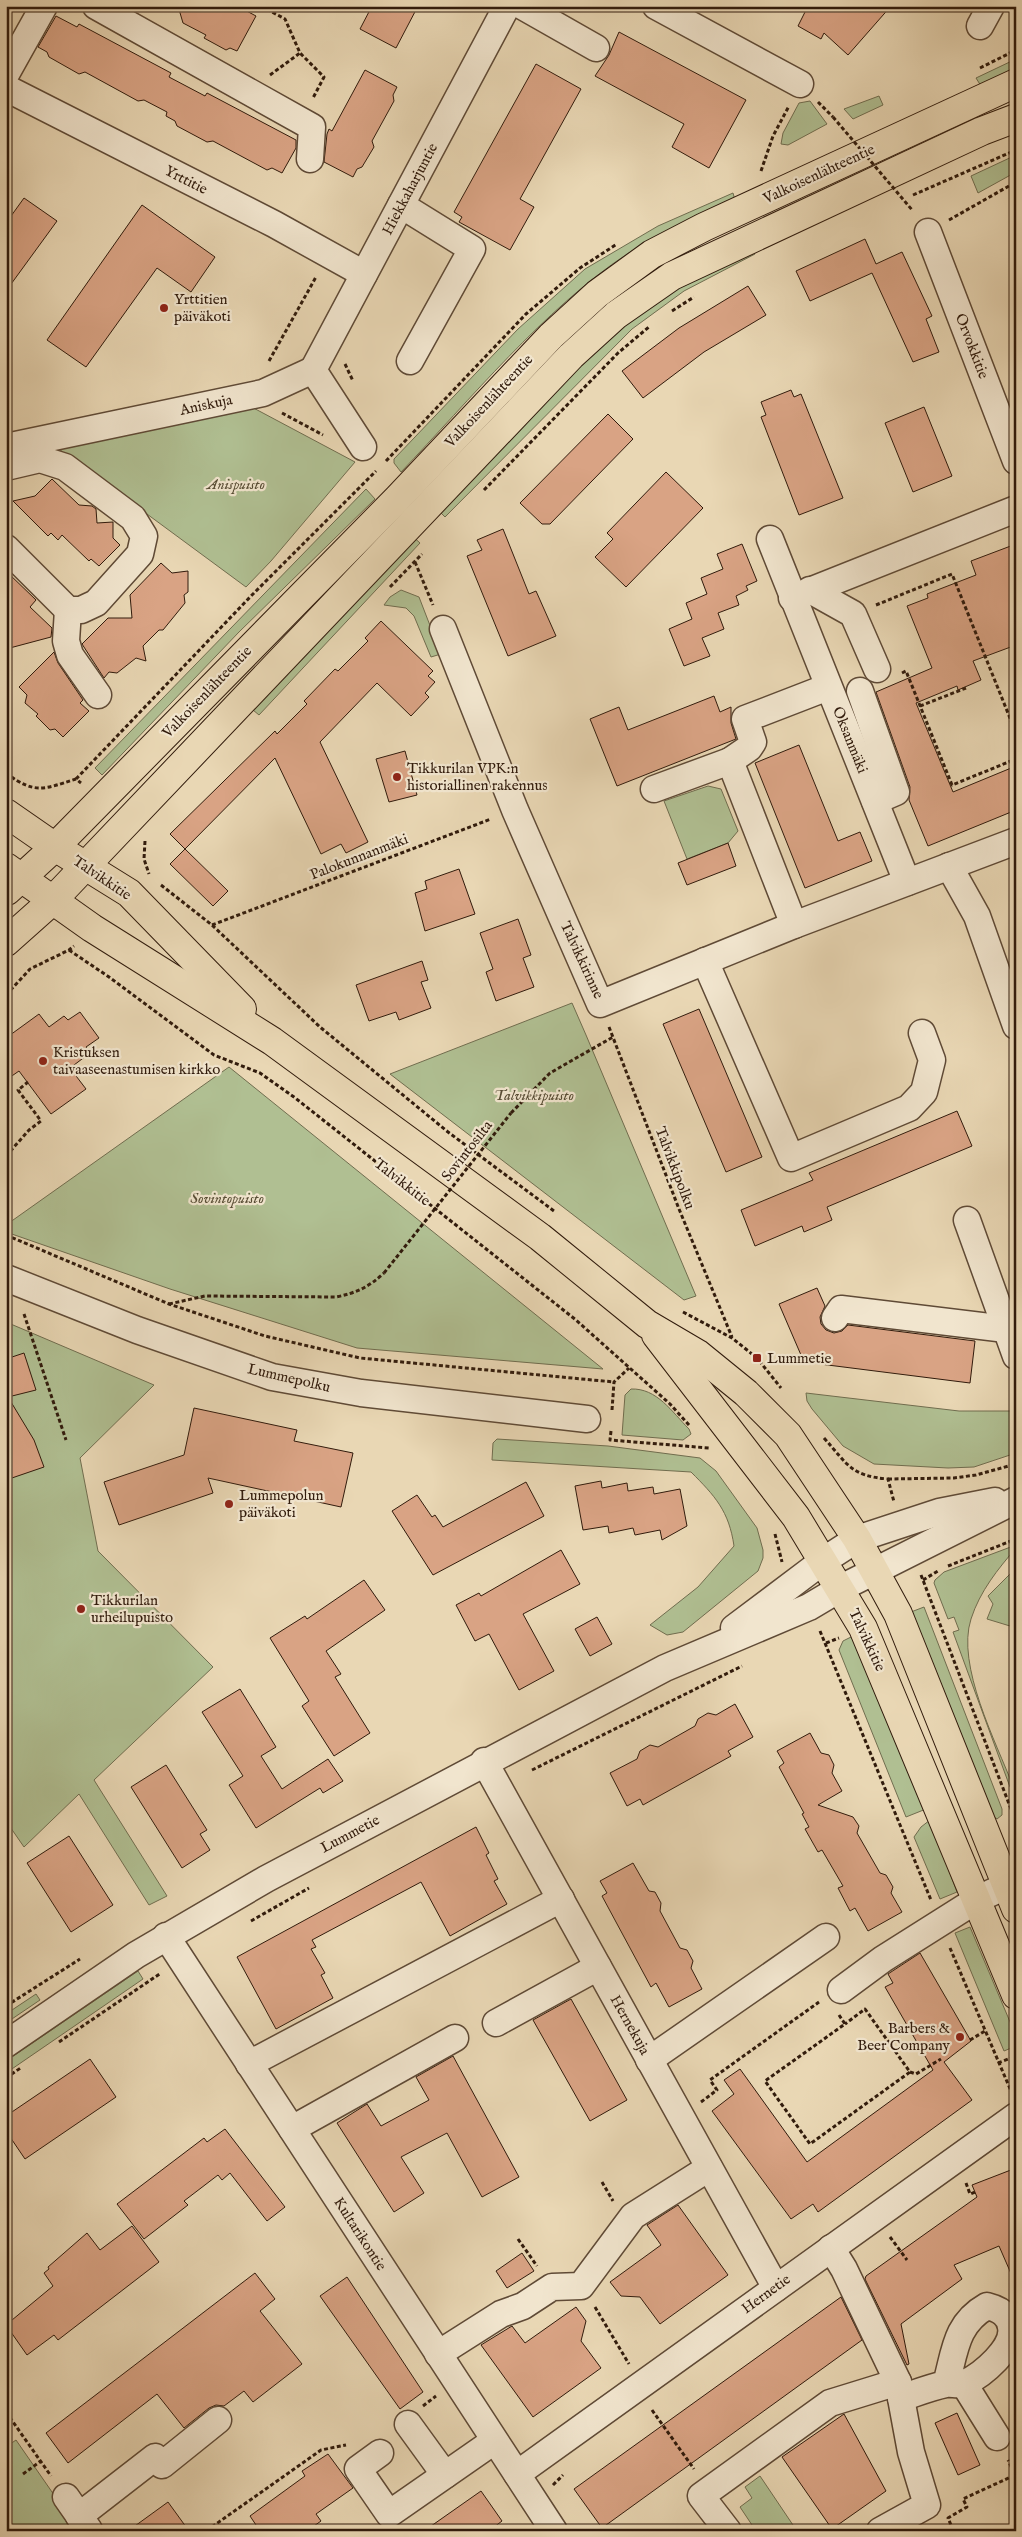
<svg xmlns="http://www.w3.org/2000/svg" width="1022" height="2537" font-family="'IM FELL English',serif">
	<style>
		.green { fill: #b0bf92; stroke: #706d4f }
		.building { fill: #d9a384; stroke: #311b0c }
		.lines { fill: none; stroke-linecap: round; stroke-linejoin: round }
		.minor-casing { stroke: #5f4a36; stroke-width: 29 }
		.major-casing { stroke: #311b0c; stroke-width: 30 }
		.path { stroke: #311b0c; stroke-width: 3; stroke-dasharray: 4 2.5; stroke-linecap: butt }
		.minor { stroke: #f1e5ce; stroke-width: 26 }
		.major { stroke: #e9d7b4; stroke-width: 28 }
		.path-bridge { stroke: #311b0c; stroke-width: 3; stroke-dasharray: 4 2.5; stroke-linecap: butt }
		.poi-dot { fill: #8f2418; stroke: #f1e5ce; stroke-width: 2 }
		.labels { text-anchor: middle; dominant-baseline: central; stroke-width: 4.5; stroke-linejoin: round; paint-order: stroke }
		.street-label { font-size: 15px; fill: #311b0c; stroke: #f1e5ce }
		.poi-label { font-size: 15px; fill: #311b0c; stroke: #f1e5ce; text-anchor: start }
		.park-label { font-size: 15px; font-style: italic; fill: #574c34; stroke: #f1e5ce }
	</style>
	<rect width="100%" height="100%" fill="#e9d7b4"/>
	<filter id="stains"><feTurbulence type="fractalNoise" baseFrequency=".004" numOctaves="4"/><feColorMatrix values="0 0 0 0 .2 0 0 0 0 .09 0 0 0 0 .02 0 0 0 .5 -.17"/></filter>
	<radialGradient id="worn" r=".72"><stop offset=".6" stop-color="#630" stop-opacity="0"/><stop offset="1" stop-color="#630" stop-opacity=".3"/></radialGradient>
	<g class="green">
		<polygon points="1016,59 1016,69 981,86 976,78"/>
		<polygon points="879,96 883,105 853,119 844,109"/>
		<polygon points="810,101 827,124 788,145 781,144 783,133 799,103"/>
		<polygon points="1016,155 1016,172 978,193 971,176"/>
		<path d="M733 193 735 200C699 217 660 232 627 254 544 309 470 400 401 472L394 463V459L518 329 585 269 658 226Z"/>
		<polygon points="751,247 755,254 684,291 632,329 445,517 436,508 636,311"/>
		<polygon points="246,404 355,462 271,561 246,587 52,444"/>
		<polygon points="366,489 375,499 239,632 102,775 95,768"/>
		<polygon points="410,534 420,543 259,715 253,710 280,677"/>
		<polygon points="401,590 419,597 441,654 431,657 414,616 406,608 384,605 390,597"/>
		<polygon points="708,786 721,789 738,831 728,843 687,859 664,801"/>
		<polygon points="572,1003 586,1035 696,1296 684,1300 390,1074"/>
		<polygon points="229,1067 603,1369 357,1348 170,1289 6,1232 6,1225"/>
		<polygon points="6,1322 154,1385 80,1458 98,1551 213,1667 94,1780 167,1896 149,1905 79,1794 24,1847 6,1821"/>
		<path d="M631 1389C657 1388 672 1412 689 1429L691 1434 683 1440 622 1435 625 1395Z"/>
		<polygon points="806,1393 959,1411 1016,1411 1016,1453 974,1467 948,1468 874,1464 843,1446 812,1409 807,1401"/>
		<path d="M497 1439 608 1446 700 1458 716 1471 757 1528 763 1550V1558L758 1571 683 1632 667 1635 650 1625 698 1587 734 1546C729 1511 715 1496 691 1472L492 1460 493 1443Z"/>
		<path d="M1016 1545V1548C998 1569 980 1591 971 1619 956 1665 996 1742 1013 1786L1010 1787 953 1632 959 1630 954 1617 948 1619 934 1583 935 1580 944 1572Z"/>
		<polygon points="1016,1568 1016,1618 1010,1626 987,1619 993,1604 988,1596"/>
		<polygon points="924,1607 1002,1809 1002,1815 997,1819 993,1816 911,1612"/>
		<polygon points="857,1634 926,1809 906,1817 839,1650 843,1641"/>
		<polygon points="930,1820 957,1892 940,1899 914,1837 921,1827"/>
		<polygon points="970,1927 1016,2036 1016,2046 1004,2051 955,1933"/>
		<polygon points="138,1971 143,1979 6,2073 6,2061"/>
		<polygon points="36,1994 40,2000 6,2023 6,2014"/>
		<polygon points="16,2440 79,2531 6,2531 6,2447"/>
		<polygon points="760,2476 797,2531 756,2531 740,2507 752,2498 745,2487"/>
	</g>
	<g class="building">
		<polygon points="178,6 230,6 236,9 241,8 256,16 237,51 230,48 226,50 204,38 206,35 183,23"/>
		<polygon points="372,6 418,6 396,48 360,29"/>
		<polygon points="808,6 891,6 848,55 824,33 821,39 798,26"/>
		<polygon points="56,16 77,27 79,24 171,73 169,77 205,96 207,93 296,140 296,148 282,173 272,168 267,170 213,141 207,142 177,126 175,121 166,116 167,112 144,100 138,101 85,72 79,74 49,57 47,52 38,47"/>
		<polygon points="619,32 746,100 709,168 672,147 684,124 595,76 609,55"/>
		<polygon points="536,64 581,89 520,199 534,207 510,250 459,222 462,217 454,212"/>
		<polygon points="365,70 397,87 393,95 394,101 372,141 374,147 362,167 357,169 353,177 324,162 327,134 329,129 332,131"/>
		<polygon points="24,198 57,221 6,291 6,223"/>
		<polygon points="142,205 215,257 191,292 157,268 86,367 47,340"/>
		<polygon points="865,239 876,264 902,252 932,316 926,319 939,352 913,362 872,273 810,301 796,271"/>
		<polygon points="748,286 766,315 704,352 643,398 622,371 679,328"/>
		<polygon points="791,390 794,397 801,394 843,498 799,515 761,417 766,415 761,402"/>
		<polygon points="924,407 952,476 913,492 885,423"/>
		<polygon points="608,414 633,439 550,524 542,524 520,503"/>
		<polygon points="666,472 703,508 626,587 595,557 613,539 607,533"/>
		<polygon points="52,479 79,505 92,506 96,509 97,523 113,522 113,538 120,545 99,566 91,559 89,561 62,535 58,540 51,533 48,536 13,501 35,496"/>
		<polygon points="503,529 529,594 536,591 556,636 508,656 467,556 482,550 477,540"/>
		<polygon points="742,544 757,581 746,586 748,590 736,596 739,605 718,613 724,629 702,638 710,656 684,666 669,629 692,619 686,603 707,594 701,578 723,569 717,554"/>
		<polygon points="1016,544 1016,645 973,661 981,680 958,690 957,686 916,703 953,792 1016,766 1016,810 928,846 909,800 910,787 876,692 932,668 907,606 928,598 927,594 976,575 971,561"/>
		<polygon points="161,563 172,573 188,571 188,592 184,595 185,603 163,630 159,630 143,646 146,661 136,658 117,673 109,672 104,678 82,644 108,618 132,618 130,595"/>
		<polygon points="6,571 36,600 30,607 52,628 51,637 6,649"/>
		<polygon points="381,621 433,671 428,676 435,682 425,693 429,697 411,716 377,683 320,742 368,842 346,853 341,844 321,854 275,758 185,849 170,834 275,731 277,734 307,704 304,701 335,669 338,671 368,641 365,638"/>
		<polygon points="54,652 58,663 83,700 80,703 89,711 63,737 55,729 50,730 36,716 38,714 25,703 27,695 19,687"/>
		<polygon points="714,696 720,712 731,707 731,723 736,739 617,786 590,719 619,707 628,730"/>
		<polygon points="799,745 838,841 860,832 872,861 805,888 755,763"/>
		<polygon points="405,751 417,795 389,802 376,759"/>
		<polygon points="728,843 736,866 687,885 678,863"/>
		<polygon points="185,849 228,891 213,906 170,864"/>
		<polygon points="459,869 475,914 425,931 415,893 427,889 425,881"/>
		<polygon points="518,919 531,955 523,958 534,987 496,1001 486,972 493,969 480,933"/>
		<polygon points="422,961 428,980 421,982 431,1008 399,1020 396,1012 369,1021 356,985"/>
		<polygon points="699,1009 762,1157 726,1172 663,1024"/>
		<polygon points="80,1012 99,1038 86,1047 90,1053 70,1068 86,1089 51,1114 19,1071 6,1080 6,1038 39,1014 49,1027 64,1016 68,1020"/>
		<polygon points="957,1111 972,1146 827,1207 832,1220 804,1232 802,1226 755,1246 741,1210 813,1180 809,1173"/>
		<polygon points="817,1288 825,1306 820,1317 821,1324 826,1330 834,1333 842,1331 848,1325 975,1341 970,1383 804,1362 779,1304"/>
		<polygon points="24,1353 36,1390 8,1397 34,1440 44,1467 6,1480 6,1359"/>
		<polygon points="194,1408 297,1430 294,1441 353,1453 341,1507 208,1478 213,1493 119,1525 104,1482 184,1455"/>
		<polygon points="601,1481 602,1488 627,1483 628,1491 653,1487 654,1494 680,1489 687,1526 662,1540 660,1530 635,1535 633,1528 609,1533 608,1526 583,1530 575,1486"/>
		<polygon points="526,1482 544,1516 433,1575 392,1511 417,1495 432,1517 435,1515 443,1527"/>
		<polygon points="561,1550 580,1584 523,1614 554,1671 519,1690 489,1634 475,1641 456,1605 479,1593 481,1596"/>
		<polygon points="364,1580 385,1610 326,1651 341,1674 335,1677 370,1733 334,1756 302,1706 309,1701 270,1638 305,1616 307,1619"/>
		<polygon points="597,1617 612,1644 590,1656 575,1629"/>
		<polygon points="240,1689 276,1747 261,1756 282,1789 328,1759 343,1781 323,1793 320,1788 256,1828 229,1785 243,1776 202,1712"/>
		<polygon points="735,1704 753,1737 728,1751 731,1756 643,1805 640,1799 627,1806 610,1773 637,1759 640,1751 650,1745 658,1747 695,1726 698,1719 708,1713 716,1715"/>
		<polygon points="810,1733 821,1753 829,1755 834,1765 832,1773 842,1791 818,1805 853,1817 859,1826 857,1833 880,1873 886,1875 893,1887 891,1893 902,1912 868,1931 855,1908 850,1911 838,1888 843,1886 822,1850 818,1852 805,1829 809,1827 802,1814 804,1813 779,1767 784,1763 777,1751"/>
		<polygon points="166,1765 207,1830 200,1834 210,1850 182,1868 131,1787"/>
		<polygon points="476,1827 489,1853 486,1855 498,1879 494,1881 507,1904 450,1936 421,1882 312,1940 316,1947 311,1949 325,1973 321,1975 333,1998 276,2029 237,1957"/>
		<polygon points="69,1836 113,1905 71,1932 27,1863"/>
		<polygon points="633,1863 649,1891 655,1892 661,1903 660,1911 680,1948 687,1950 693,1961 691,1968 702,1989 669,2007 656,1983 651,1987 602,1896 607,1893 600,1881"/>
		<polygon points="920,1953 971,2041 944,2062 972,2100 818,2212 813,2204 791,2219 712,2111 734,2094 724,2080 740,2069 807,2162 933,2070 885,1987 893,1983 888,1974"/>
		<polygon points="571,1999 627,2100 590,2121 533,2020"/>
		<polygon points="453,2056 519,2177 482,2197 447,2133 401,2157 424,2193 394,2212 337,2123 367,2104 381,2126 429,2100 416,2077"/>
		<polygon points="90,2059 116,2097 25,2159 6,2131 6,2116"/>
		<polygon points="225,2129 285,2207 267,2221 230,2173 222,2180 218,2175 184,2201 188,2205 144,2239 117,2204 204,2138 207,2142"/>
		<polygon points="1016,2168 1016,2285 999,2246 954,2265 962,2279 901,2324 909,2364 907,2365 865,2279 866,2276 977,2197 972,2185"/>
		<polygon points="678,2205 728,2275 660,2324 640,2297 621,2296 610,2282 661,2245 647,2225"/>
		<polygon points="132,2226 159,2262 58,2340 54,2335 27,2355 6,2325 53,2286 44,2273 49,2269 48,2267 87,2233 100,2250"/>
		<polygon points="522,2253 534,2271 507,2288 496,2271"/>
		<polygon points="255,2273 275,2299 260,2311 302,2364 253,2402 244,2391 224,2406 216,2405 209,2408 184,2428 157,2394 68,2463 46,2433"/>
		<polygon points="347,2277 423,2392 400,2409 320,2296"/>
		<polygon points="841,2297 862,2340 602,2528 574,2489"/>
		<polygon points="576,2307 586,2321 581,2341 601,2368 533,2417 481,2345 512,2326 525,2343"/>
		<polygon points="957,2413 980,2465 958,2475 935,2423"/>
		<polygon points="844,2414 886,2491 832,2529 782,2457"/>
		<polygon points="328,2454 353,2488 316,2514 321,2521 307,2531 260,2531 250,2516 305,2476 302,2471"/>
		<polygon points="481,2491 502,2521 489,2531 424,2531"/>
		<polygon points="168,2502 189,2531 128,2531"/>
	</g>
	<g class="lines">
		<g class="minor-casing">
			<g id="minor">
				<polyline points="96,6 312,127 310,159"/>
				<polyline points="522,6 596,48"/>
				<polyline points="656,6 800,84"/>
				<polyline points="980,26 991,6"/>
				<polyline points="6,74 44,6"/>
				<polyline points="6,88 274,224 364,274"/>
				<polyline points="401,205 472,249 410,361"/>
				<polyline points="928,232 1016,461"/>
				<polyline points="313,370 507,6"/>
				<polyline points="313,370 363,447"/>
				<polyline points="6,447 263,393 313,370"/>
				<polyline points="6,467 40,459 65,467 133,518 144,536 140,554 96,603 81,610 68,610 6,548"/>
				<polyline points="770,539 907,882"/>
				<polyline points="810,590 853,614 877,669"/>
				<polyline points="792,598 1016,509"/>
				<polyline points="68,610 66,641 70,655 98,695"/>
				<polyline points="443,629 515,810 600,1004 794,925 1016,841"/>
				<polyline points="860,691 896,792 875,801"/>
				<polyline points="730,761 749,748 753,742 745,719 828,687"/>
				<polyline points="654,789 730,761 794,925"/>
				<polyline points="949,866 977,916 1016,1026"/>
				<polyline points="705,961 791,1158 909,1108 924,1092 932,1060 922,1033"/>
				<polyline points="967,1220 1016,1356"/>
				<polyline points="6,1278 137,1330 272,1377 361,1393 587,1419"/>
				<polyline points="835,1318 841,1309 1006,1329"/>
				<polyline points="734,1628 823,1561 857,1539 939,1512 995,1501"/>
				<polyline points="484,1761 776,2288"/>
				<polyline points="166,1936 554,2531"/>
				<polyline points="841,1990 883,1959 978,1899 1016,1881"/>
				<polyline points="496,2023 598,1967"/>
				<polyline points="6,2044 136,1955 266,1879 665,1668 809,1607 841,1588 1016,1500"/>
				<polyline points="649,2060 826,1937"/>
				<polyline points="249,2064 561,1899"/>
				<polyline points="292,2129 455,2038"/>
				<polyline points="831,2248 844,2269 898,2382 911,2452 927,2505 880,2531"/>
				<polyline points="438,2354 501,2314 523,2306 552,2287 581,2286 633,2216 709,2168"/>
				<polyline points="964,2384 997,2437"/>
				<path d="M901 2398C916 2393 931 2387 946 2384 952 2383 959 2386 965 2383 982 2375 1015 2348 1011 2327 1009 2314 999 2309 987 2306 955 2324 955 2352 946 2384"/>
				<polyline points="408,2424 445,2475"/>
				<polyline points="380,2453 358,2469 389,2514 494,2441"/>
				<polyline points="517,2474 1016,2116"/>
				<polyline points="66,2497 89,2530"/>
				<polyline points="79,2516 155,2457 162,2465 218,2420"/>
				<polyline points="728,2531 701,2496 830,2403 898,2382"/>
			</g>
		</g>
		<g class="major-casing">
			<g id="major">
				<polyline points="6,813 55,847 129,893 242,1009"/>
				<polyline points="6,867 92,928 272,1041 540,1237 647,1324 698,1354 746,1393 788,1435 857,1539 898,1614 1016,1909"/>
				<polyline points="7,891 55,847 398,498 551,336 597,294 652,254 704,227 1016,83"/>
				<polyline points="6,942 52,901 571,356 616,315 672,276 982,131 1016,118"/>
				<polyline points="656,1335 796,1517 863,1628 1016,1995"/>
			</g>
		</g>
		<g class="path">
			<polyline points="261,6 285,19 300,53 324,77 313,98"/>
			<polyline points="980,68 1016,50"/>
			<polyline points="270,75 300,53"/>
			<polyline points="818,102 833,117"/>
			<polyline points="761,171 773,136 789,106"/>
			<polyline points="913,195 1016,150"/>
			<polyline points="949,220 1016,182"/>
			<polyline points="672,311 694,297"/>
			<polyline points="269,361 316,277"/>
			<polyline points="345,364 353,381"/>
			<polyline points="282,413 323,435"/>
			<polyline points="386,461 526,314 580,268 617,244"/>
			<polyline points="484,490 618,353 650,326"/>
			<polyline points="415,562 433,605"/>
			<polyline points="390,587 422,554"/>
			<polyline points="876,605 952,574 1016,733"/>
			<polyline points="902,673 906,671 952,785 1016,759"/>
			<polyline points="920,706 966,688"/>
			<path d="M6 773C35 795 44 789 76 779L81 783"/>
			<polyline points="76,779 252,595 376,471"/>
			<polyline points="145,841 144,859 149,874"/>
			<polyline points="161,885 212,925 320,1027 448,1132 554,1211"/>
			<polyline points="212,925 491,819"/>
			<polyline points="69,950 109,977 214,1055 260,1073 294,1097 576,1320 670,1404 689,1425"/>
			<polyline points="6,995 30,969 69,950 74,946"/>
			<polyline points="609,1027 679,1209 732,1337"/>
			<polyline points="511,1113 550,1073 613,1037"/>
			<polyline points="6,1156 29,1130 41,1121 18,1090 28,1082"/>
			<polyline points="6,1235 169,1304 265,1336 360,1358 614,1382"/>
			<polyline points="6,1247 11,1236"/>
			<path d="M169 1304 205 1296 336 1297C356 1293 369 1287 384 1273"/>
			<polyline points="683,1312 732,1338 757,1358 781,1388"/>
			<polyline points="24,1314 66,1440"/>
			<polyline points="612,1410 614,1382 629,1368"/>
			<polyline points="611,1431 610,1440 709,1448"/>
			<path d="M824 1438C848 1465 851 1476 888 1479L894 1502"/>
			<polyline points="888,1479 954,1478 976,1475 1016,1464"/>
			<polyline points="775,1534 782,1562"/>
			<polyline points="948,1566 1016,1539"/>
			<polyline points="921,1575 1016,1822"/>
			<polyline points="923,1580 938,1571"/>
			<polyline points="820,1631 931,1900"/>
			<polyline points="826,1643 839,1638"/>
			<polyline points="532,1770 742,1666"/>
			<polyline points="251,1921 309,1888"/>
			<polyline points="950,1948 1011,2091"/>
			<polyline points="6,2006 80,1959"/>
			<polyline points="839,2015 845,2024 765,2081 810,2144 910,2072 865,2009 845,2024"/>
			<polyline points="970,2040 985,2031"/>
			<polyline points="59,2042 161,1973"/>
			<polyline points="998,2063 1016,2056"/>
			<polyline points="910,2072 916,2074 941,2059"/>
			<polyline points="6,2078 22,2067"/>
			<polyline points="701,2102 717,2090 710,2080 819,2002"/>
			<polyline points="602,2182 613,2201"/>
			<polyline points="966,2183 970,2194 975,2192"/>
			<polyline points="890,2237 907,2260"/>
			<polyline points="518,2239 537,2266"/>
			<polyline points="595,2307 629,2364"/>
			<polyline points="423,2406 436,2396"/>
			<polyline points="652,2410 694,2469"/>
			<polyline points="6,2412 51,2476"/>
			<polyline points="23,2474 41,2461"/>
			<polyline points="553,2485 563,2475"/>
			<polyline points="211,2531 209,2529 321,2450 346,2445"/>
			<polyline points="940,2531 951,2525 948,2518 967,2507 963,2499 1015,2475 1008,2460"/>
		</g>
		<use href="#minor" class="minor"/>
		<use href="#major" class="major"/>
		<g class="path-bridge">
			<polyline points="833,117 913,211"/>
			<polyline points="384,1273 511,1113"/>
		</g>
	</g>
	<g class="poi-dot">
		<circle cx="164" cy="308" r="5"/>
		<circle cx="397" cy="777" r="5"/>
		<circle cx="43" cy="1061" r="5"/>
		<rect x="752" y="1353" width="10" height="10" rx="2.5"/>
		<circle cx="229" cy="1504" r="5"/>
		<circle cx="81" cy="1609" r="5"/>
		<circle cx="960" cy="2037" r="5"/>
	</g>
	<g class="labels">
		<g class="street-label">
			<text transform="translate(819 174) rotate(-25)">Valkoisenlähteentie</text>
			<text transform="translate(186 180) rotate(27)">Yrttitie</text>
			<text transform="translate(410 189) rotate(-62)">Hiekkaharjuntie</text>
			<text transform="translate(972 346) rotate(69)">Orvokkitie</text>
			<text transform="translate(489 401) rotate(-47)">Valkoisenlähteentie</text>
			<text transform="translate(206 405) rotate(-12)">Aniskuja</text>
			<text transform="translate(207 692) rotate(-46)">Valkoisenlähteentie</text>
			<text transform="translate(850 740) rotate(68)">Oksanmäki</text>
			<text transform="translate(359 857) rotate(-21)">Palokunnanmäki</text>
			<text transform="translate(102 878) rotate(34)">Talvikkitie</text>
			<text transform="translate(582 960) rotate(65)">Talvikkirinne</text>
			<text transform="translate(467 1151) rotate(-52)">Sovintosilta</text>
			<text transform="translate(675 1168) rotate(69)">Talvikkipolku</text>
			<text transform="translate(402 1182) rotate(38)">Talvikkitie</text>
			<text transform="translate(289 1378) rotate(13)">Lummepolku</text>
			<text transform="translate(867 1640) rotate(65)">Talvikkitie</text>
			<text transform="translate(350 1834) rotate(-28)">Lummetie</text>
			<text transform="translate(630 2025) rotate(61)">Hernekuja</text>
			<text transform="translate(360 2234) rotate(57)">Kultarikontie</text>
			<text transform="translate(766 2294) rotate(-36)">Hernetie</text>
		</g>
		<g class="poi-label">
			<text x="174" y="299">Yrttitien<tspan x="174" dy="17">päiväkoti</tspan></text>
			<text x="407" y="768">Tikkurilan VPK:n<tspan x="407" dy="17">historiallinen rakennus</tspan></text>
			<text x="53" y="1052">Kristuksen<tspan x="53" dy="17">taivaaseenastumisen kirkko</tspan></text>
			<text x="767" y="1358">Lummetie</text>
			<text x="239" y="1495">Lummepolun<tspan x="239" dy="17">päiväkoti</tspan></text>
			<text x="91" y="1600">Tikkurilan<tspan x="91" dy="17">urheilupuisto</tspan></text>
			<text x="950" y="2028" text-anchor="end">Barbers &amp;<tspan x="950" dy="17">Beer Company</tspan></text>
		</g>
		<g class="park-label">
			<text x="236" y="484">Anispuisto</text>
			<text x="534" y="1095">Talvikkipuisto</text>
			<text x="227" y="1198">Sovintopuisto</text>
		</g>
	</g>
	<rect width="1022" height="2537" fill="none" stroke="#e9d7b4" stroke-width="25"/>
	<rect x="8" y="8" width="1007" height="2522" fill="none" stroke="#311b0c" stroke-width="2.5"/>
	<rect x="12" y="12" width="997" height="2512" fill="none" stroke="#311b0c"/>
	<rect width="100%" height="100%" filter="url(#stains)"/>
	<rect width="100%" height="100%" fill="url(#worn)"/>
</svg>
